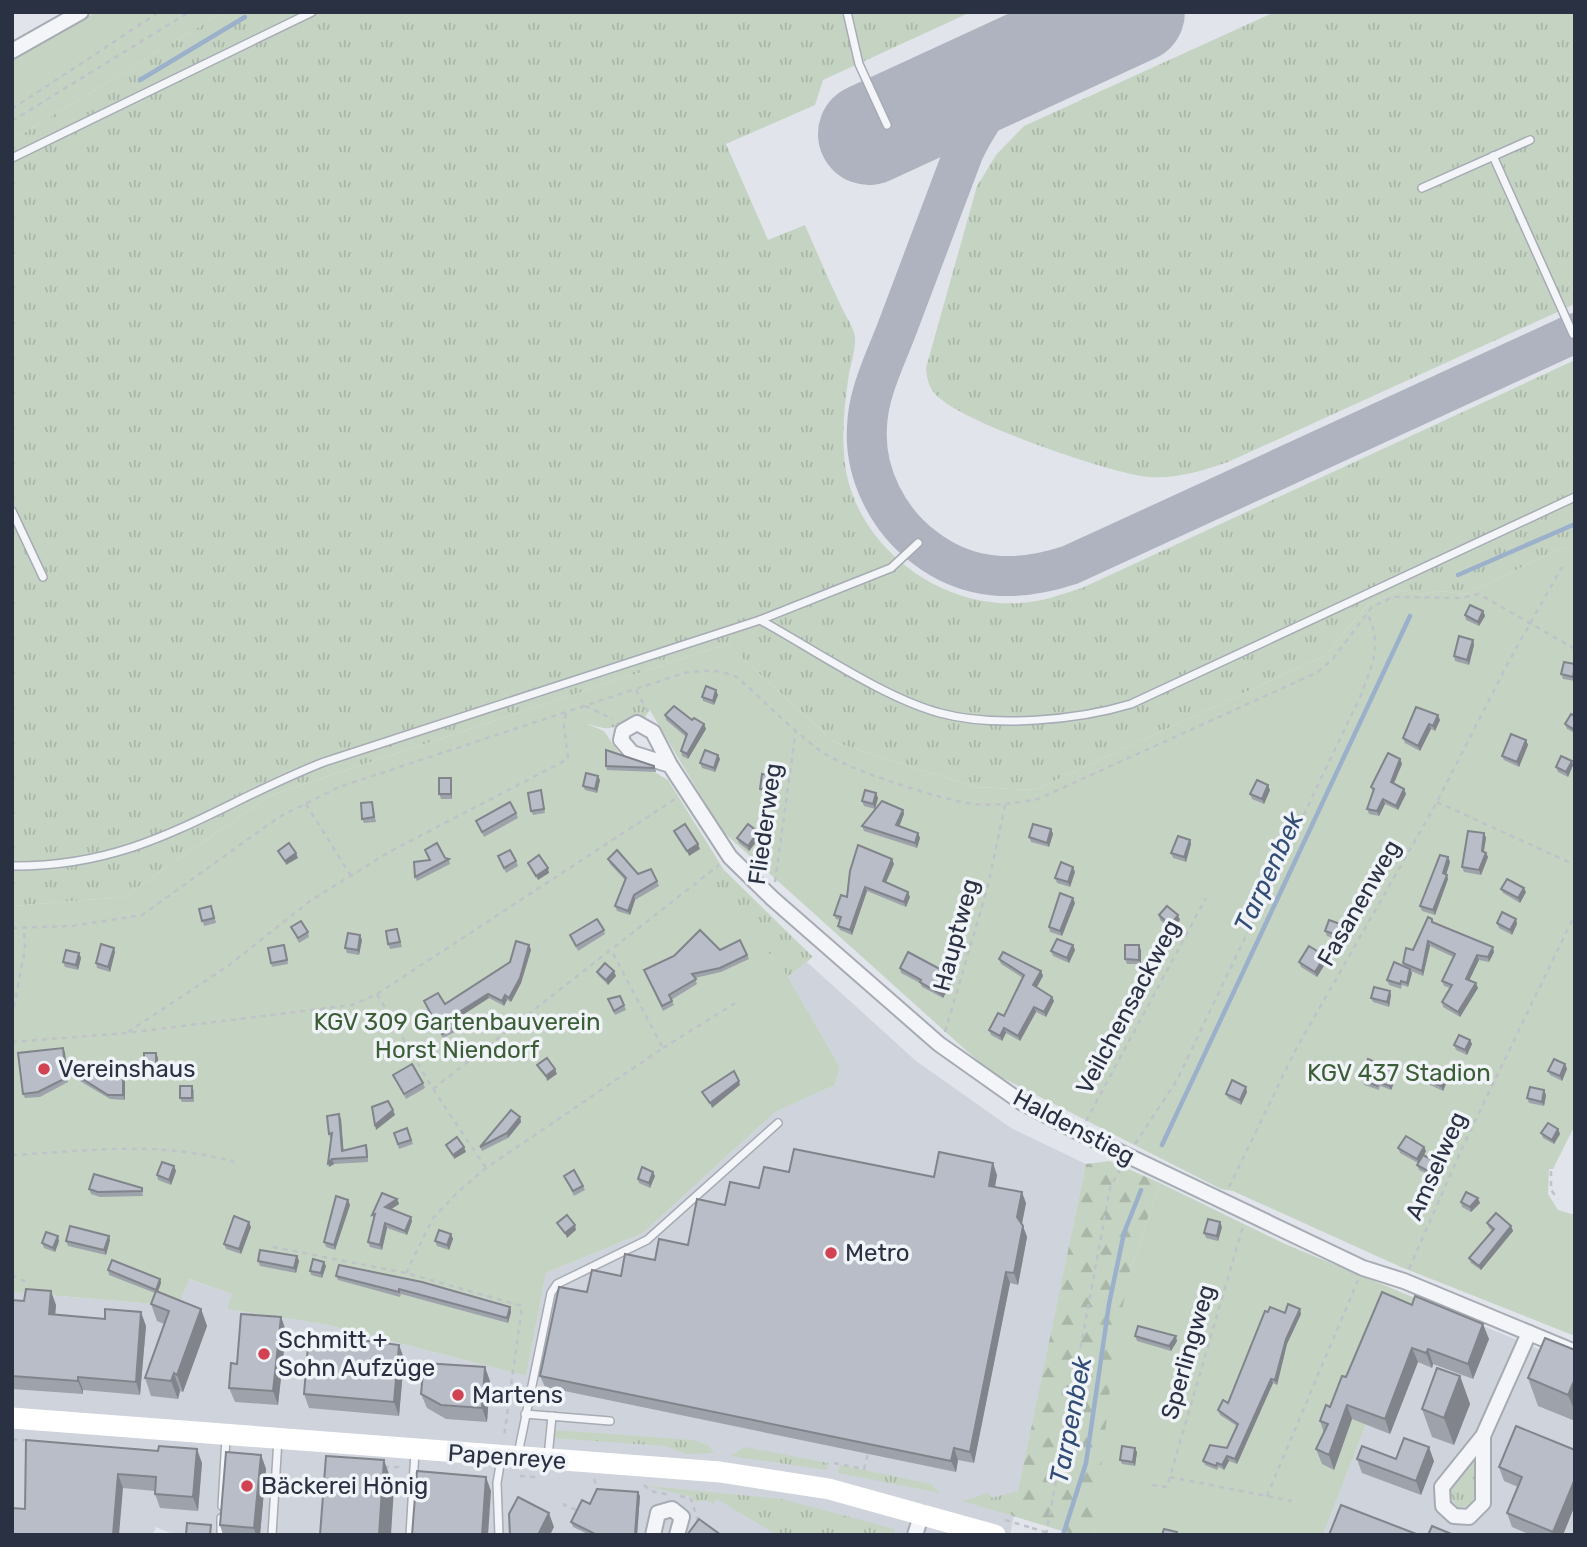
<svg xmlns="http://www.w3.org/2000/svg" width="1587" height="1547" font-family="Rubik,sans-serif">
	<style>
		.built { fill: #cfd3dc }
		.grass { fill: url(#grass-tufts) }
		.forest { fill: url(#forest-firs) }
		.green { fill: #c5d4c2 }
		.lines { fill: none; stroke-linecap: round; stroke-linejoin: round }
		.stream { stroke: #9bb0cb; stroke-width: 4.5 }
		.taxiway { stroke: #aeb3bf; stroke-width: 40 }
		.runway { stroke: #aeb3bf; stroke-width: 102 }
		.lane-casing { stroke: #a6abb4; stroke-width: 10 }
		.street-casing { stroke: #a6abb4; stroke-width: 18 }
		.path { stroke: #bfc2c9; stroke-width: 2.5; stroke-dasharray: 5 5; stroke-linecap: butt }
		.lane { stroke: #f4f5f8; stroke-width: 7 }
		.street { stroke: #f4f5f8; stroke-width: 14 }
		.secondary { stroke: #fff; stroke-width: 21 }
		.path-bridge { stroke: #bfc2c9; stroke-width: 2.5; stroke-dasharray: 5 5; stroke-linecap: butt }
		.wall { fill: #9ea3ab }
		.shaded-wall { fill: #81848b }
		.building { fill: #b8bdc7; stroke: #81848b; stroke-width: 2 }
		.poi-dot { fill: #d14352; stroke: #f0f3f7; stroke-width: 2.5 }
		.labels { text-anchor: middle; dominant-baseline: central; stroke-width: 7; stroke-linejoin: round; paint-order: stroke }
		.street-label { font-size: 24px; fill: #293142; stroke: #f0f3f7 }
		.park-label { font-size: 24px; fill: #3b5e36; stroke: #f0f3f7 }
		.poi-label { font-size: 24px; fill: #293142; stroke: #f0f3f7; text-anchor: start }
		.water-label { font-size: 26px; font-style: italic; fill: #324d77; stroke: #f0f3f7 }
	</style>
	<defs>
		<pattern id="grass-tufts" width="24" height="20" patternUnits="userSpaceOnUse" patternTransform="scale(1.75)"><rect width="24" height="20" fill="#c5d4c2"/><path d="M3 7l-1-3M5 7V3M7 7l1-3M15 17l-1-3M17 17v-4M19 17l1-3" fill="none" stroke="#a9b6a8"/></pattern>
		<pattern id="forest-firs" width="22" height="20" patternUnits="userSpaceOnUse" patternTransform="scale(1.75)"><rect width="22" height="20" fill="#c5d4c2"/><path d="M5 1l3.5 6h-7zM16 11l3.5 6h-7z" fill="#a9b6a8"/></pattern>
	</defs>
	<rect width="100%" height="100%" fill="#e1e4ea"/>
	<g class="built">
		<polygon points="807,962 916,1061 1011,1128 1086,1164 1010,1535 175,1535 156,1527 153,1535 12,1535 12,1292 178,1306 188,1279 232,1294 228,1309 329,1325 526,1376 546,1273 643,1233 775,1112 835,1085 840,1067 788,977"/>
		<polygon points="1415,1298 1575,1364 1575,1535 1323,1535"/>
	</g>
	<g class="grass">
		<path d="M223 12H971L823 80 815 105 726 144 768 240 805 225C817 253 829 280 842 308 846 317 854 328 855 337 856 348 851 363 849 374 845 401 842 426 844 453 848 540 936 609 1020 603 1042 602 1062 594 1082 588L1575 360V542L1465 594 1440 591 1420 595 1399 590 1368 604 1326 655 1035 790 975 787 834 742 727 644 271 795 124 897 12 906V140Z"/>
		<path d="M1275 12H1575V304L1228 462C1202 471 1176 479 1149 477 1109 473 972 425 942 400 930 392 927 381 926 368L977 186 996 155 1024 126Z"/>
		<path d="M645 702 650 709 645 718C614 716 623 738 587 723Z"/>
		<polygon points="724,870 813,957 788,977 709,881"/>
		<polygon points="554,1430 694,1440 708,1445 714,1453 687,1454 665,1446 553,1438"/>
		<polygon points="745,1447 828,1463 827,1470 730,1456"/>
		<polygon points="1477,1455 1477,1494 1469,1506 1458,1507 1450,1497 1451,1491"/>
		<polygon points="840,1465 931,1484 940,1493 838,1473"/>
		<polygon points="647,1486 782,1499 895,1529 895,1535 777,1535 717,1499 713,1504 706,1500 695,1502 692,1497"/>
		<polygon points="1018,1491 1013,1516 962,1501 989,1493 991,1498"/>
	</g>
	<polygon class="forest" points="1110,1161 1160,1183 1131,1267 1094,1534 1075,1535 1013,1516 1086,1164"/>
	<g class="green">
		<polygon points="96,12 223,12 12,140 12,60"/>
		<polygon points="1575,542 1575,1125 1553,1169 1549,1169 1548,1194 1558,1210 1575,1215 1575,1336 1401,1267 1233,1191 1221,1189 989,1071 721,830 645,702 588,724 604,731 625,762 638,762 668,780 724,870 710,881 788,977 840,1067 835,1085 775,1112 643,1233 546,1273 526,1376 329,1325 227,1309 232,1294 189,1279 178,1306 12,1292 12,906 124,897 271,795 727,644 834,742 975,787 1035,790 1326,655 1368,604 1399,590 1420,595 1440,591 1465,594"/>
		<polygon points="1160,1183 1285,1244 1415,1298 1323,1535 1094,1534 1115,1343 1131,1267"/>
	</g>
	<g class="lines">
		<g class="stream">
			<polyline points="140,80 245,17"/>
			<polyline points="1458,575 1575,524"/>
			<polyline points="1162,1145 1410,616"/>
			<polyline points="1063,1535 1086,1463 1109,1304 1124,1233 1141,1190"/>
		</g>
		<path class="taxiway" d="M1099 28C1036 61 996 84 964 151 942 210 920 268 898 326 886 358 868 392 867 427 864 473 888 520 924 547 969 582 1018 582 1070 565L1575 333"/>
		<polyline class="runway" points="869,134 1134,12"/>
		<g class="lane-casing">
			<g id="lane">
				<polyline points="847,12 859,64 887,125"/>
				<polyline points="1493,156 1573,334"/>
				<polyline points="12,158 312,12"/>
				<polyline points="1422,188 1530,140"/>
				<polyline points="12,511 43,577"/>
				<polyline points="760,620 891,568 918,543"/>
				<path d="M12 866C143 867 211 806 324 762L760 620C813 649 884 698 940 713 995 728 1078 720 1131 704L1575 497"/>
				<polyline points="525,1414 610,1421"/>
				<polyline points="518,1454 551,1293 557,1284 647,1240 778,1123"/>
				<polyline points="548,1457 552,1416"/>
				<polyline points="222,1506 226,1438"/>
				<polyline points="221,1535 221,1518"/>
				<polyline points="272,1535 278,1439"/>
				<polyline points="410,1535 415,1451"/>
				<polyline points="499,1535 497,1483 501,1459"/>
			</g>
		</g>
		<g class="street-casing">
			<g id="street">
				<polyline points="12,51 81,12"/>
				<polyline points="670,765 632,753 621,740 623,731 637,723 653,732 670,765 730,857 773,899 939,1044 1021,1102 1080,1133 1363,1268 1404,1281 1575,1352"/>
				<polyline points="1483,1436 1483,1503 1469,1517 1454,1516 1443,1506 1442,1487 1483,1436 1529,1333"/>
				<polyline points="653,1535 658,1513 672,1509 682,1517 677,1535"/>
				<polyline points="915,1535 922,1513"/>
			</g>
		</g>
		<g class="path">
			<polyline points="12,109 159,12"/>
			<polyline points="12,121 189,12"/>
			<polyline points="636,690 648,712"/>
			<polyline points="585,706 613,719"/>
			<polyline points="1437,802 1575,865"/>
			<polyline points="306,804 351,876"/>
			<polyline points="775,882 796,729"/>
			<path d="M12 928 73 926 142 915 279 817 339 787 684 673C704 670 718 669 737 677 765 702 792 730 822 752 846 769 944 801 974 804 995 806 1017 803 1038 799L1316 673 1332 660 1372 607 1393 597 1461 598 1479 594 1575 649"/>
			<polyline points="377,994 433,1089 486,1168"/>
			<polyline points="12,1017 25,949 24,929"/>
			<polyline points="128,1032 228,966 310,901 389,852 568,759 564,725 566,713"/>
			<polyline points="945,1032 988,886 1005,805"/>
			<polyline points="12,1042 126,1033 352,1005 377,994 675,799"/>
			<polyline points="663,1048 740,1000"/>
			<polyline points="433,1089 719,865"/>
			<polyline points="1086,1121 1206,898"/>
			<path d="M1135 1144 1177 1080 1360 697C1371 668 1384 644 1367 614"/>
			<path d="M12 1155C91 1151 156 1140 234 1162"/>
			<polyline points="1551,1171 1551,1190 1558,1199"/>
			<polyline points="1229,1187 1295,1051 1437,802 1509,661 1562,567"/>
			<polyline points="273,1247 406,1273 522,1306 504,1437"/>
			<polyline points="1409,1269 1463,1146 1575,914"/>
			<polyline points="406,1273 433,1218 458,1192 486,1168 663,1048 611,950"/>
			<polyline points="12,1275 26,1282"/>
			<polyline points="12,1439 30,1441"/>
			<polyline points="834,1463 864,1469 868,1454"/>
			<polyline points="384,1467 402,1467"/>
			<polyline points="520,1476 535,1477"/>
			<polyline points="1170,1477 1292,1501"/>
			<polyline points="594,1479 599,1492"/>
			<polyline points="644,1485 651,1491 670,1495"/>
			<polyline points="1152,1485 1167,1487 1243,1226"/>
			<polyline points="680,1496 691,1499 698,1521"/>
			<polyline points="1267,1496 1358,1280"/>
			<polyline points="565,1503 564,1505 579,1511"/>
			<polyline points="1005,1520 1032,1528"/>
			<polyline points="1046,1535 1110,1188 1121,1167"/>
		</g>
		<use href="#lane" class="lane"/>
		<use href="#street" class="street"/>
		<polyline class="secondary" points="12,1418 720,1472 829,1489 995,1535"/>
		<polyline class="path-bridge" points="1032,1528 1055,1535"/>
	</g>
	<g class="wall">
		<polygon points="1483,611 1485,616 1479,626 1466,620 1465,615"/>
		<polygon points="1473,640 1474,645 1469,665 1455,661 1454,656"/>
		<polygon points="1575,664 1575,681 1563,679 1561,674"/>
		<polygon points="718,695 714,705 703,701 702,697"/>
		<polygon points="1416,707 1440,720 1435,731 1431,729 1420,751 1405,743 1403,738"/>
		<polygon points="665,715 692,720 704,724 706,729 688,759 682,756 681,751 686,737 666,720"/>
		<polygon points="1575,716 1575,733 1567,729 1565,724"/>
		<polygon points="1526,740 1528,745 1519,767 1504,760 1502,756"/>
		<polygon points="718,755 720,759 715,772 702,768 700,763"/>
		<polygon points="1400,759 1402,764 1394,784 1404,789 1406,794 1398,810 1385,804 1379,816 1369,814 1367,809 1373,792 1371,787"/>
		<polygon points="1573,765 1568,777 1558,772 1556,767"/>
		<polygon points="606,766 654,766 656,771 656,772 607,770"/>
		<polygon points="600,780 597,793 585,790 583,786"/>
		<polygon points="777,781 775,796 762,794 760,789"/>
		<polygon points="452,783 452,799 441,799 439,794"/>
		<polygon points="541,790 545,813 533,815 531,811"/>
		<polygon points="1270,790 1264,804 1252,799 1250,794"/>
		<polygon points="876,793 878,798 875,809 864,806 862,801"/>
		<polygon points="372,802 376,822 364,823 362,819"/>
		<polygon points="903,810 904,814 899,826 918,833 920,838 917,848 864,831 862,826"/>
		<polygon points="516,813 518,818 484,837 476,821"/>
		<polygon points="1051,829 1053,834 1049,847 1031,842 1029,837"/>
		<polygon points="758,832 760,837 749,851 739,843 737,838"/>
		<polygon points="1484,833 1486,838 1484,852 1486,853 1488,857 1481,875 1464,872 1462,867"/>
		<polygon points="1190,840 1191,844 1186,862 1173,858 1171,853"/>
		<polygon points="425,850 449,859 450,864 417,881 415,877 429,860"/>
		<polygon points="498,856 516,861 518,866 506,873"/>
		<polygon points="1448,857 1450,862 1446,875 1448,879 1435,915 1422,911 1420,906"/>
		<polygon points="608,859 638,874 657,881 659,886 635,900 630,915 617,911 615,906 625,880 610,864"/>
		<polygon points="894,864 886,883 910,897 906,907 867,891 852,935 840,930 838,926 840,920 836,919 834,915 847,897"/>
		<polygon points="1075,872 1070,887 1057,883 1055,878"/>
		<polygon points="1501,889 1526,892 1520,903 1503,893"/>
		<polygon points="1075,903 1062,936 1050,932 1049,927"/>
		<polygon points="199,909 213,910 216,923 204,926"/>
		<polygon points="1159,915 1180,920 1171,930 1160,920"/>
		<polygon points="1432,919 1434,923 1494,952 1489,962 1479,960 1469,980 1478,988 1460,1017 1443,1007 1442,1002 1450,988 1444,986 1442,981 1453,957 1430,946 1423,976 1411,971 1412,973 1408,987 1402,985 1401,989 1389,985 1387,980 1404,966 1403,963"/>
		<polygon points="1516,919 1517,924 1512,935 1499,928 1497,923"/>
		<polygon points="1343,925 1345,930 1341,941 1327,936 1325,931"/>
		<polygon points="291,927 308,932 309,937 299,943"/>
		<polygon points="397,929 402,947 390,949 388,944"/>
		<polygon points="604,930 605,934 578,951 570,935"/>
		<polygon points="362,940 359,955 347,953 345,948"/>
		<polygon points="740,940 749,959 721,972 695,978 697,984 671,1000 674,1005 663,1011 644,970 720,950"/>
		<polygon points="529,945 531,950 521,983 511,1002 507,1000 504,1006 489,998 450,1023 455,1032 443,1038 424,1001 445,1004 510,962"/>
		<polygon points="1073,945 1075,950 1069,963 1053,956 1051,951"/>
		<polygon points="286,950 288,964 272,967 271,963"/>
		<polygon points="1141,950 1141,964 1127,964 1125,959"/>
		<polygon points="115,952 110,972 97,968 96,963"/>
		<polygon points="79,953 81,958 78,970 65,967 63,962"/>
		<polygon points="999,959 1041,971 1043,976 1037,987 1052,997 1054,1001 1046,1017 1036,1012 1020,1041 1006,1033 1002,1041 991,1035 989,1030 1004,1016 1023,978 1001,964"/>
		<polygon points="1327,961 1317,977 1301,967 1299,962"/>
		<polygon points="900,968 953,980 943,998 922,987 920,983 901,973"/>
		<polygon points="597,972 616,976 608,985 599,976"/>
		<polygon points="1391,995 1389,1007 1373,1002 1371,998"/>
		<polygon points="608,999 624,1005 626,1010 615,1015"/>
		<polygon points="1470,1040 1472,1044 1467,1055 1456,1050 1454,1045"/>
		<polygon points="63,1048 65,1053 68,1082 40,1097 25,1098 23,1094"/>
		<polygon points="156,1053 158,1058 158,1072 146,1072 144,1067"/>
		<polygon points="1565,1064 1567,1069 1562,1081 1550,1075 1548,1071"/>
		<polygon points="393,1075 423,1083 425,1088 406,1099"/>
		<polygon points="78,1076 125,1081 125,1100 110,1099 80,1081"/>
		<polygon points="1397,1076 1391,1090 1380,1086 1379,1090 1364,1085 1363,1080"/>
		<polygon points="1448,1079 1443,1091 1430,1085 1428,1080"/>
		<polygon points="192,1086 194,1091 194,1102 182,1102 180,1098"/>
		<polygon points="1247,1092 1241,1105 1228,1098 1226,1094"/>
		<polygon points="1546,1095 1544,1106 1529,1103 1527,1098"/>
		<polygon points="520,1117 521,1122 508,1138 482,1151 480,1147"/>
		<polygon points="341,1119 343,1151 366,1145 368,1150 368,1162 334,1164 329,1167 332,1138 330,1138 329,1134"/>
		<polygon points="407,1128 413,1144 399,1149 394,1133"/>
		<polygon points="1558,1129 1560,1134 1554,1144 1543,1138 1541,1133"/>
		<polygon points="1424,1147 1426,1151 1424,1155 1443,1165 1444,1169 1439,1180 1419,1170 1417,1165 1418,1163 1400,1153 1398,1148"/>
		<polygon points="174,1166 176,1171 171,1185 158,1180 157,1175"/>
		<polygon points="789,1172 934,1177 997,1175 995,1187 1026,1203 1022,1224 1027,1237 1018,1285 1010,1283 974,1463 958,1460 956,1472 545,1387 540,1376 587,1292 688,1245 725,1205"/>
		<polygon points="564,1176 583,1186 585,1190 574,1196"/>
		<polygon points="655,1176 650,1188 639,1183 638,1179"/>
		<polygon points="142,1188 143,1196 100,1197 91,1194 89,1189"/>
		<polygon points="397,1199 399,1204 391,1209 412,1221 407,1235 387,1228 382,1250 370,1247 368,1242 374,1219 372,1215"/>
		<polygon points="348,1200 350,1205 335,1250 326,1247 324,1242"/>
		<polygon points="1461,1202 1480,1203 1471,1212 1462,1207"/>
		<polygon points="1487,1223 1511,1226 1513,1231 1481,1270 1471,1263 1469,1258 1492,1231 1489,1228"/>
		<polygon points="251,1227 241,1254 226,1249 224,1244"/>
		<polygon points="1222,1227 1218,1241 1206,1238 1204,1233"/>
		<polygon points="451,1234 453,1239 449,1250 437,1246 435,1241"/>
		<polygon points="110,1240 106,1255 68,1246 66,1241"/>
		<polygon points="59,1241 55,1252 44,1248 42,1243"/>
		<polygon points="297,1256 299,1261 296,1273 260,1266 258,1261"/>
		<polygon points="326,1266 322,1278 311,1275 310,1271"/>
		<polygon points="108,1270 160,1279 161,1283 158,1292 201,1309 207,1326 183,1392 180,1391 178,1399 151,1396 145,1378 164,1324 157,1321 151,1304 155,1293 109,1275"/>
		<polygon points="336,1276 510,1307 511,1312 508,1323 401,1294 400,1297 338,1280"/>
		<polygon points="12,1300 56,1305 55,1315 146,1326 140,1395 83,1390 83,1394 12,1389"/>
		<polygon points="1412,1305 1489,1339 1473,1379 1433,1364 1432,1368 1418,1362 1390,1434 1352,1419 1334,1470 1322,1464 1316,1449 1324,1433 1320,1421 1330,1407 1346,1377"/>
		<polygon points="1268,1312 1301,1314 1287,1344 1277,1385 1273,1383 1237,1464 1229,1461 1224,1470 1219,1467 1217,1470 1205,1465 1203,1461 1227,1448 1237,1426 1220,1415 1218,1410 1228,1403"/>
		<polygon points="281,1317 286,1331 278,1405 235,1402 229,1388 237,1364"/>
		<polygon points="1135,1336 1177,1341 1171,1351 1137,1341"/>
		<polygon points="399,1345 404,1359 399,1416 309,1408 304,1394"/>
		<polygon points="1575,1350 1575,1421 1538,1406 1528,1378"/>
		<polygon points="1460,1376 1470,1404 1454,1445 1432,1437 1422,1409"/>
		<polygon points="490,1381 487,1422 446,1419 427,1408 421,1394"/>
		<polygon points="26,1440 202,1463 198,1511 160,1508 155,1494 155,1491 123,1488 25,1509"/>
		<polygon points="1575,1450 1575,1505 1563,1535 1531,1535 1512,1527 1507,1513 1518,1487 1504,1481 1499,1467"/>
		<polygon points="1137,1452 1135,1466 1122,1464 1120,1460"/>
		<polygon points="261,1455 266,1469 260,1535 223,1535 220,1525"/>
		<polygon points="1357,1459 1396,1459 1434,1461 1421,1495 1362,1473"/>
		<polygon points="640,1496 637,1535 590,1535 573,1527 571,1522 590,1504"/>
	</g>
	<g class="shaded-wall">
		<polygon points="1483,611 1485,616 1479,626 1478,622"/>
		<polygon points="1473,640 1474,645 1469,665 1467,660"/>
		<polygon points="716,690 718,695 714,705 713,701"/>
		<polygon points="1438,715 1440,720 1435,731 1433,726"/>
		<polygon points="704,724 706,729 688,759 687,754"/>
		<polygon points="1429,724 1431,729 1420,751 1418,746"/>
		<polygon points="1526,740 1528,745 1519,767 1517,762"/>
		<polygon points="718,755 720,759 715,772 714,768"/>
		<polygon points="1400,759 1402,764 1392,787 1391,782"/>
		<polygon points="1572,761 1573,765 1568,777 1566,772"/>
		<polygon points="598,776 600,780 597,793 595,789"/>
		<polygon points="776,776 777,781 775,796 774,791"/>
		<polygon points="451,778 452,783 452,799 451,794"/>
		<polygon points="1268,785 1270,790 1264,804 1262,799"/>
		<polygon points="1404,789 1406,794 1398,810 1396,806"/>
		<polygon points="876,793 878,798 875,809 873,804"/>
		<polygon points="1383,799 1385,804 1379,816 1377,811"/>
		<polygon points="903,810 904,814 898,830 896,825"/>
		<polygon points="1051,829 1053,834 1049,847 1047,843"/>
		<polygon points="758,832 760,837 749,851 748,846"/>
		<polygon points="918,833 920,838 917,848 915,843"/>
		<polygon points="1484,833 1486,838 1483,855 1482,851"/>
		<polygon points="1190,840 1191,844 1186,862 1184,857"/>
		<polygon points="698,844 700,849 689,856 687,851"/>
		<polygon points="296,853 298,858 286,865 285,861"/>
		<polygon points="1486,853 1488,857 1481,875 1479,870"/>
		<polygon points="1448,857 1450,862 1445,878 1443,873"/>
		<polygon points="892,859 894,864 884,886 883,881"/>
		<polygon points="1073,867 1075,872 1070,887 1068,882"/>
		<polygon points="548,868 549,873 538,880 536,876"/>
		<polygon points="1447,875 1448,879 1435,915 1433,910"/>
		<polygon points="865,887 867,891 852,935 850,930"/>
		<polygon points="1524,888 1526,892 1520,903 1518,898"/>
		<polygon points="908,892 910,897 906,907 904,902"/>
		<polygon points="634,895 635,900 630,915 628,911"/>
		<polygon points="1073,898 1075,903 1062,936 1060,931"/>
		<polygon points="1178,915 1180,920 1171,930 1170,925"/>
		<polygon points="1516,919 1517,924 1512,935 1510,930"/>
		<polygon points="1343,925 1345,930 1341,941 1340,936"/>
		<polygon points="360,935 362,940 359,955 358,950"/>
		<polygon points="1428,941 1430,946 1423,976 1422,971"/>
		<polygon points="529,945 531,950 521,983 511,1002 509,998"/>
		<polygon points="1073,945 1075,950 1069,963 1067,958"/>
		<polygon points="1139,945 1141,950 1141,964 1139,960"/>
		<polygon points="1493,947 1494,952 1489,962 1488,957"/>
		<polygon points="114,948 115,952 110,972 108,967"/>
		<polygon points="79,953 81,958 78,970 76,965"/>
		<polygon points="1477,955 1479,960 1468,983 1466,979"/>
		<polygon points="1325,956 1327,961 1317,977 1315,972"/>
		<polygon points="1410,969 1412,973 1408,987 1407,983"/>
		<polygon points="614,971 616,976 608,985 606,980"/>
		<polygon points="1041,971 1043,976 1035,990 1033,985"/>
		<polygon points="951,975 953,980 943,998 941,994"/>
		<polygon points="1476,983 1478,988 1460,1017 1458,1012"/>
		<polygon points="1390,991 1391,995 1389,1007 1387,1002"/>
		<polygon points="488,994 489,998 450,1023 448,1019"/>
		<polygon points="505,995 507,1000 504,1006 502,1001"/>
		<polygon points="1052,997 1054,1001 1046,1017 1044,1012"/>
		<polygon points="1034,1007 1036,1012 1020,1041 1018,1036"/>
		<polygon points="1004,1028 1006,1033 1002,1041 1000,1036"/>
		<polygon points="1470,1040 1472,1044 1467,1055 1465,1050"/>
		<polygon points="63,1048 65,1053 68,1082 66,1078"/>
		<polygon points="156,1053 158,1058 158,1072 156,1067"/>
		<polygon points="1565,1064 1567,1069 1562,1081 1560,1076"/>
		<polygon points="555,1069 557,1074 547,1081 546,1076"/>
		<polygon points="1395,1071 1397,1076 1391,1090 1389,1086"/>
		<polygon points="1446,1075 1448,1079 1443,1091 1441,1086"/>
		<polygon points="123,1076 125,1081 125,1100 123,1095"/>
		<polygon points="739,1081 740,1085 712,1108 710,1103"/>
		<polygon points="1246,1087 1247,1092 1241,1105 1240,1100"/>
		<polygon points="1544,1090 1546,1095 1544,1106 1542,1102"/>
		<polygon points="393,1110 395,1115 376,1130 375,1125"/>
		<polygon points="339,1114 341,1119 344,1156 342,1151"/>
		<polygon points="520,1117 521,1122 508,1138 507,1133"/>
		<polygon points="1558,1129 1560,1134 1554,1144 1552,1140"/>
		<polygon points="464,1147 466,1152 454,1159 453,1155"/>
		<polygon points="1424,1147 1426,1151 1419,1164 1417,1159"/>
		<polygon points="332,1159 334,1164 329,1167 328,1163"/>
		<polygon points="993,1163 997,1175 993,1197 989,1186"/>
		<polygon points="1443,1165 1444,1169 1439,1180 1437,1176"/>
		<polygon points="174,1166 176,1171 171,1185 169,1180"/>
		<polygon points="653,1172 655,1176 650,1188 649,1183"/>
		<polygon points="1022,1192 1026,1203 1021,1228 1017,1217"/>
		<polygon points="1478,1198 1480,1203 1471,1212 1470,1207"/>
		<polygon points="397,1199 399,1204 387,1212 385,1207"/>
		<polygon points="348,1200 350,1205 335,1250 334,1245"/>
		<polygon points="411,1217 412,1221 407,1235 405,1231"/>
		<polygon points="249,1222 251,1227 241,1254 239,1249"/>
		<polygon points="1220,1222 1222,1227 1218,1241 1217,1236"/>
		<polygon points="385,1223 387,1228 382,1250 380,1245"/>
		<polygon points="575,1225 576,1230 567,1238 565,1233"/>
		<polygon points="1023,1226 1027,1237 1018,1285 1014,1273"/>
		<polygon points="1511,1226 1513,1231 1481,1270 1479,1266"/>
		<polygon points="451,1234 453,1239 449,1250 447,1245"/>
		<polygon points="58,1236 59,1241 55,1252 53,1248"/>
		<polygon points="109,1236 110,1240 106,1255 104,1250"/>
		<polygon points="297,1256 299,1261 296,1273 294,1268"/>
		<polygon points="324,1262 326,1266 322,1278 321,1273"/>
		<polygon points="1006,1272 1010,1283 974,1463 970,1452"/>
		<polygon points="160,1279 161,1283 157,1294 156,1290"/>
		<polygon points="51,1291 56,1305 54,1328 49,1314"/>
		<polygon points="510,1307 511,1312 508,1323 507,1318"/>
		<polygon points="201,1309 207,1326 183,1392 177,1375"/>
		<polygon points="1300,1309 1301,1314 1287,1344 1277,1385 1275,1380 1286,1339"/>
		<polygon points="141,1312 146,1326 140,1395 136,1382"/>
		<polygon points="281,1317 286,1331 278,1405 273,1391"/>
		<polygon points="1483,1324 1489,1339 1473,1379 1468,1364"/>
		<polygon points="1176,1336 1177,1341 1171,1351 1169,1346"/>
		<polygon points="399,1345 404,1359 399,1416 394,1402"/>
		<polygon points="1412,1348 1418,1362 1390,1434 1385,1419"/>
		<polygon points="1428,1349 1433,1364 1432,1368 1426,1353"/>
		<polygon points="485,1367 490,1381 487,1422 482,1408"/>
		<polygon points="174,1373 180,1391 178,1399 171,1381"/>
		<polygon points="1460,1376 1470,1404 1454,1445 1444,1418"/>
		<polygon points="78,1377 83,1390 83,1394 78,1381"/>
		<polygon points="1271,1379 1273,1383 1237,1464 1235,1459"/>
		<polygon points="1575,1379 1575,1412 1568,1395"/>
		<polygon points="1347,1405 1352,1419 1334,1470 1329,1455"/>
		<polygon points="1429,1447 1434,1461 1421,1495 1416,1481"/>
		<polygon points="954,1448 958,1460 956,1472 951,1461"/>
		<polygon points="1135,1448 1137,1452 1135,1466 1133,1462"/>
		<polygon points="197,1449 202,1463 198,1511 193,1497"/>
		<polygon points="261,1455 266,1469 260,1535 256,1535 254,1528"/>
		<polygon points="1227,1456 1229,1461 1224,1470 1222,1465"/>
		<polygon points="384,1460 394,1488 391,1535 379,1535"/>
		<polygon points="118,1474 123,1488 119,1535 113,1535"/>
		<polygon points="486,1477 491,1491 488,1535 482,1535"/>
		<polygon points="1575,1479 1575,1505 1563,1535 1554,1535 1553,1532"/>
		<polygon points="638,1492 640,1496 637,1535 635,1535"/>
		<polygon points="549,1513 554,1527 550,1535 538,1535"/>
	</g>
	<g class="building">
		<polygon points="1470,605 1483,611 1478,622 1465,615"/>
		<polygon points="1459,636 1473,640 1467,660 1454,656"/>
		<polygon points="1564,662 1575,664 1573,677 1561,674"/>
		<polygon points="706,686 716,690 713,701 702,697"/>
		<polygon points="674,706 692,720 694,718 704,724 687,754 681,751 687,734 665,715"/>
		<polygon points="1416,707 1438,715 1433,726 1429,724 1418,746 1403,738"/>
		<polygon points="1571,714 1575,716 1575,730 1565,724"/>
		<polygon points="1511,734 1526,740 1517,762 1502,756"/>
		<polygon points="606,750 654,766 654,768 606,766"/>
		<polygon points="705,750 718,755 714,768 700,763"/>
		<polygon points="1388,753 1400,759 1391,782 1404,789 1396,806 1383,799 1377,811 1367,809 1374,789 1371,787"/>
		<polygon points="1561,756 1572,761 1566,772 1556,767"/>
		<polygon points="586,773 598,776 595,789 583,786"/>
		<polygon points="762,774 776,776 774,791 760,789"/>
		<rect x="439" y="778" width="12" height="16"/>
		<polygon points="1257,780 1268,785 1262,799 1250,794"/>
		<polygon points="541,790 544,809 531,811 528,793"/>
		<polygon points="865,790 876,793 873,804 862,801"/>
		<polygon points="882,801 903,810 896,825 918,833 915,843 862,826"/>
		<polygon points="372,802 374,817 362,819 361,803"/>
		<polygon points="510,802 516,813 482,832 476,821"/>
		<polygon points="685,824 698,844 687,851 674,831"/>
		<polygon points="748,824 758,832 748,846 737,838"/>
		<polygon points="1033,824 1051,829 1047,843 1029,837"/>
		<polygon points="1468,831 1484,833 1482,851 1486,853 1479,870 1462,867"/>
		<polygon points="1178,836 1190,840 1184,857 1171,853"/>
		<polygon points="289,843 296,853 285,861 278,851"/>
		<polygon points="437,843 445,858 449,859 415,877 414,862 430,860 425,850"/>
		<polygon points="858,845 892,859 883,881 908,892 904,902 865,887 850,930 838,926 841,917 834,915 841,895 847,897 850,871"/>
		<polygon points="510,850 516,861 504,868 498,856"/>
		<polygon points="617,850 638,874 651,869 657,881 634,895 628,911 615,906 626,878 608,859"/>
		<polygon points="539,855 548,868 536,876 528,863"/>
		<polygon points="1440,855 1448,857 1443,873 1447,875 1433,910 1420,906"/>
		<polygon points="1061,862 1073,867 1068,882 1055,878"/>
		<polygon points="1507,879 1524,888 1518,898 1501,889"/>
		<polygon points="1060,893 1073,898 1060,931 1049,927"/>
		<polygon points="211,906 214,918 202,921 199,909"/>
		<polygon points="1167,906 1178,915 1170,925 1159,915"/>
		<polygon points="1502,912 1516,919 1510,930 1497,923"/>
		<polygon points="1428,917 1432,919 1432,922 1493,947 1488,957 1477,955 1466,979 1476,983 1458,1012 1442,1002 1452,985 1442,981 1455,954 1428,941 1422,971 1403,963 1406,948 1413,950"/>
		<polygon points="597,919 604,930 576,946 570,935"/>
		<polygon points="1329,920 1343,925 1340,936 1325,931"/>
		<polygon points="301,921 308,932 298,938 291,927"/>
		<polygon points="397,929 400,942 388,944 386,931"/>
		<polygon points="700,930 720,950 740,940 747,955 720,968 692,974 696,979 669,995 672,1001 662,1006 644,970 674,956"/>
		<polygon points="348,933 360,935 358,950 345,948"/>
		<polygon points="1057,939 1073,945 1067,958 1051,951"/>
		<polygon points="516,941 529,945 520,978 509,998 505,995 502,1001 488,994 448,1019 453,1027 442,1034 424,1001 438,993 445,1004 510,962"/>
		<polygon points="101,944 114,948 108,967 96,963"/>
		<polygon points="284,945 287,960 271,963 268,948"/>
		<polygon points="1125,945 1139,945 1139,960 1125,959"/>
		<polygon points="1309,946 1325,956 1315,972 1299,962"/>
		<polygon points="66,950 79,953 76,965 63,962"/>
		<polygon points="908,952 951,975 941,994 920,982 921,980 900,968"/>
		<polygon points="1003,952 1041,971 1033,985 1052,997 1044,1012 1034,1007 1018,1036 1004,1028 1000,1036 989,1030 998,1013 1004,1016 1024,975 999,959"/>
		<polygon points="1394,962 1410,969 1407,983 1401,981 1400,984 1387,980"/>
		<polygon points="605,963 614,971 606,980 597,972"/>
		<polygon points="1374,987 1390,991 1387,1002 1371,998"/>
		<polygon points="620,996 624,1005 614,1011 608,999"/>
		<polygon points="1459,1035 1470,1040 1465,1050 1454,1045"/>
		<polygon points="63,1048 66,1078 38,1092 23,1094 18,1053"/>
		<rect x="144" y="1053" width="12" height="14"/>
		<polygon points="547,1058 555,1069 546,1076 537,1065"/>
		<polygon points="1368,1059 1395,1071 1389,1086 1379,1082 1377,1086 1363,1080"/>
		<polygon points="1554,1059 1565,1064 1560,1076 1548,1071"/>
		<polygon points="412,1064 423,1083 404,1094 393,1075"/>
		<polygon points="1433,1069 1446,1075 1441,1086 1428,1080"/>
		<polygon points="734,1071 739,1081 710,1103 702,1092"/>
		<polygon points="78,1076 123,1076 123,1095 108,1095"/>
		<polygon points="1232,1080 1246,1087 1240,1100 1226,1094"/>
		<rect x="180" y="1086" width="12" height="12"/>
		<polygon points="1530,1087 1544,1090 1542,1102 1527,1098"/>
		<polygon points="388,1101 393,1110 375,1125 372,1107"/>
		<polygon points="511,1110 520,1117 507,1133 480,1147"/>
		<polygon points="339,1114 342,1151 366,1145 367,1157 332,1159 328,1163 332,1133 329,1134 327,1116"/>
		<polygon points="1548,1123 1558,1129 1552,1140 1541,1133"/>
		<polygon points="407,1128 411,1140 398,1144 394,1133"/>
		<polygon points="1406,1136 1424,1147 1417,1159 1398,1148"/>
		<polygon points="457,1137 464,1147 453,1155 446,1145"/>
		<polygon points="794,1149 934,1177 939,1152 993,1163 989,1186 1022,1192 1017,1217 1023,1226 1014,1273 1006,1272 970,1452 954,1448 951,1461 540,1376 559,1287 587,1292 592,1270 621,1276 625,1254 655,1260 659,1239 688,1245 697,1199 725,1205 730,1182 759,1188 764,1167 789,1172"/>
		<polygon points="1423,1155 1443,1165 1437,1176 1417,1165"/>
		<polygon points="162,1162 174,1166 169,1180 157,1175"/>
		<polygon points="642,1167 653,1172 649,1183 638,1179"/>
		<polygon points="574,1170 583,1186 573,1191 564,1176"/>
		<polygon points="94,1174 142,1188 142,1191 98,1192 89,1189"/>
		<polygon points="1466,1192 1478,1198 1470,1207 1461,1202"/>
		<polygon points="382,1193 397,1199 385,1207 411,1217 405,1231 385,1223 380,1245 368,1242 375,1214 372,1215"/>
		<polygon points="336,1196 348,1200 334,1245 324,1242"/>
		<polygon points="1496,1213 1511,1226 1479,1266 1469,1258 1494,1229 1487,1223"/>
		<polygon points="567,1215 575,1225 565,1233 557,1223"/>
		<polygon points="234,1216 249,1222 239,1249 224,1244"/>
		<polygon points="1208,1219 1220,1222 1217,1236 1204,1233"/>
		<polygon points="70,1226 109,1236 104,1250 66,1241"/>
		<polygon points="439,1230 451,1234 447,1245 435,1241"/>
		<polygon points="46,1232 58,1236 53,1248 42,1243"/>
		<polygon points="260,1250 297,1256 294,1268 258,1261"/>
		<polygon points="313,1259 324,1262 321,1273 310,1271"/>
		<polygon points="112,1260 160,1279 156,1290 108,1270"/>
		<polygon points="339,1265 422,1282 510,1307 507,1318 399,1289 399,1292 336,1276"/>
		<polygon points="26,1289 51,1291 49,1314 105,1319 105,1309 141,1312 136,1382 78,1377 78,1381 12,1376 12,1300 24,1301"/>
		<polygon points="156,1291 201,1309 177,1375 174,1373 171,1381 145,1378 169,1311 151,1304"/>
		<polygon points="1382,1292 1412,1305 1415,1296 1483,1324 1468,1364 1428,1349 1426,1353 1412,1348 1385,1419 1347,1405 1329,1455 1316,1449 1328,1424 1320,1421 1326,1405 1330,1407 1342,1376 1346,1377"/>
		<polygon points="1288,1304 1300,1309 1286,1339 1275,1380 1271,1379 1235,1459 1227,1456 1222,1465 1217,1463 1216,1466 1203,1461 1210,1445 1227,1448 1238,1424 1218,1410 1223,1400 1228,1403 1265,1311 1268,1312 1270,1307 1285,1313"/>
		<polygon points="241,1314 281,1317 273,1391 229,1388 231,1363 237,1364"/>
		<polygon points="1138,1326 1176,1336 1169,1346 1135,1336"/>
		<polygon points="309,1333 399,1345 394,1402 304,1394"/>
		<polygon points="1545,1338 1575,1350 1575,1379 1568,1395 1528,1378"/>
		<polygon points="424,1363 485,1367 482,1408 441,1405 421,1394"/>
		<polygon points="1437,1368 1460,1376 1444,1418 1422,1409"/>
		<polygon points="1516,1426 1575,1450 1575,1479 1553,1532 1507,1513 1522,1477 1499,1467"/>
		<polygon points="1404,1438 1429,1447 1416,1481 1357,1459 1362,1446 1396,1459"/>
		<polygon points="26,1440 158,1451 159,1446 197,1449 193,1497 155,1494 156,1477 118,1474 113,1535 12,1535 12,1508 25,1509"/>
		<polygon points="1122,1446 1135,1448 1133,1462 1120,1460"/>
		<polygon points="226,1452 261,1455 254,1528 220,1525"/>
		<polygon points="326,1456 384,1460 379,1535 320,1535"/>
		<polygon points="417,1471 486,1477 482,1535 412,1535"/>
		<polygon points="597,1489 638,1492 635,1535 597,1535 571,1522 582,1500 590,1504"/>
		<polygon points="518,1497 549,1513 538,1535 510,1535 509,1514"/>
		<polygon points="1341,1505 1419,1535 1329,1535"/>
		<polygon points="699,1519 721,1535 687,1535"/>
		<polygon points="187,1523 211,1525 210,1535 186,1535"/>
		<polygon points="1432,1526 1454,1535 1428,1535"/>
		<polygon points="1164,1529 1177,1532 1176,1535 1162,1535"/>
	</g>
	<g class="poi-dot">
		<circle cx="44" cy="1069" r="7"/>
		<circle cx="831" cy="1253" r="7"/>
		<circle cx="264" cy="1354" r="7"/>
		<circle cx="458" cy="1395" r="7"/>
		<circle cx="247" cy="1486" r="7"/>
	</g>
	<g class="labels">
		<g class="street-label">
			<text transform="translate(765 824) rotate(-82)">Fliederweg</text>
			<text transform="translate(1359 903) rotate(-60)">Fasanenweg</text>
			<text transform="translate(956 935) rotate(-75)">Hauptweg</text>
			<text transform="translate(1128 1007) rotate(-62)">Veilchensackweg</text>
			<text transform="translate(1074 1127) rotate(28)">Haldenstieg</text>
			<text transform="translate(1436 1166) rotate(-66)">Amselweg</text>
			<text transform="translate(1188 1352) rotate(-74)">Sperlingweg</text>
			<text transform="translate(507 1457) rotate(4)">Papenreye</text>
		</g>
		<g class="park-label">
			<text x="457" y="1022">KGV 309 Gartenbauverein<tspan x="457" dy="28">Horst Niendorf</tspan></text>
			<text x="1399" y="1073">KGV 437 Stadion</text>
		</g>
		<g class="poi-label">
			<text x="58" y="1069">Vereinshaus</text>
			<text x="845" y="1253">Metro</text>
			<text x="278" y="1340">Schmitt +<tspan x="278" dy="28">Sohn Aufzüge</tspan></text>
			<text x="472" y="1395">Martens</text>
			<text x="261" y="1486">Bäckerei Hönig</text>
		</g>
		<g class="water-label">
			<text transform="translate(1269 872) rotate(-65)">Tarpenbek</text>
			<text transform="translate(1071 1420) rotate(-79)">Tarpenbek</text>
		</g>
	</g>
	<rect width="1587" height="1547" fill="none" stroke="#293142" stroke-width="28"/>
</svg>
